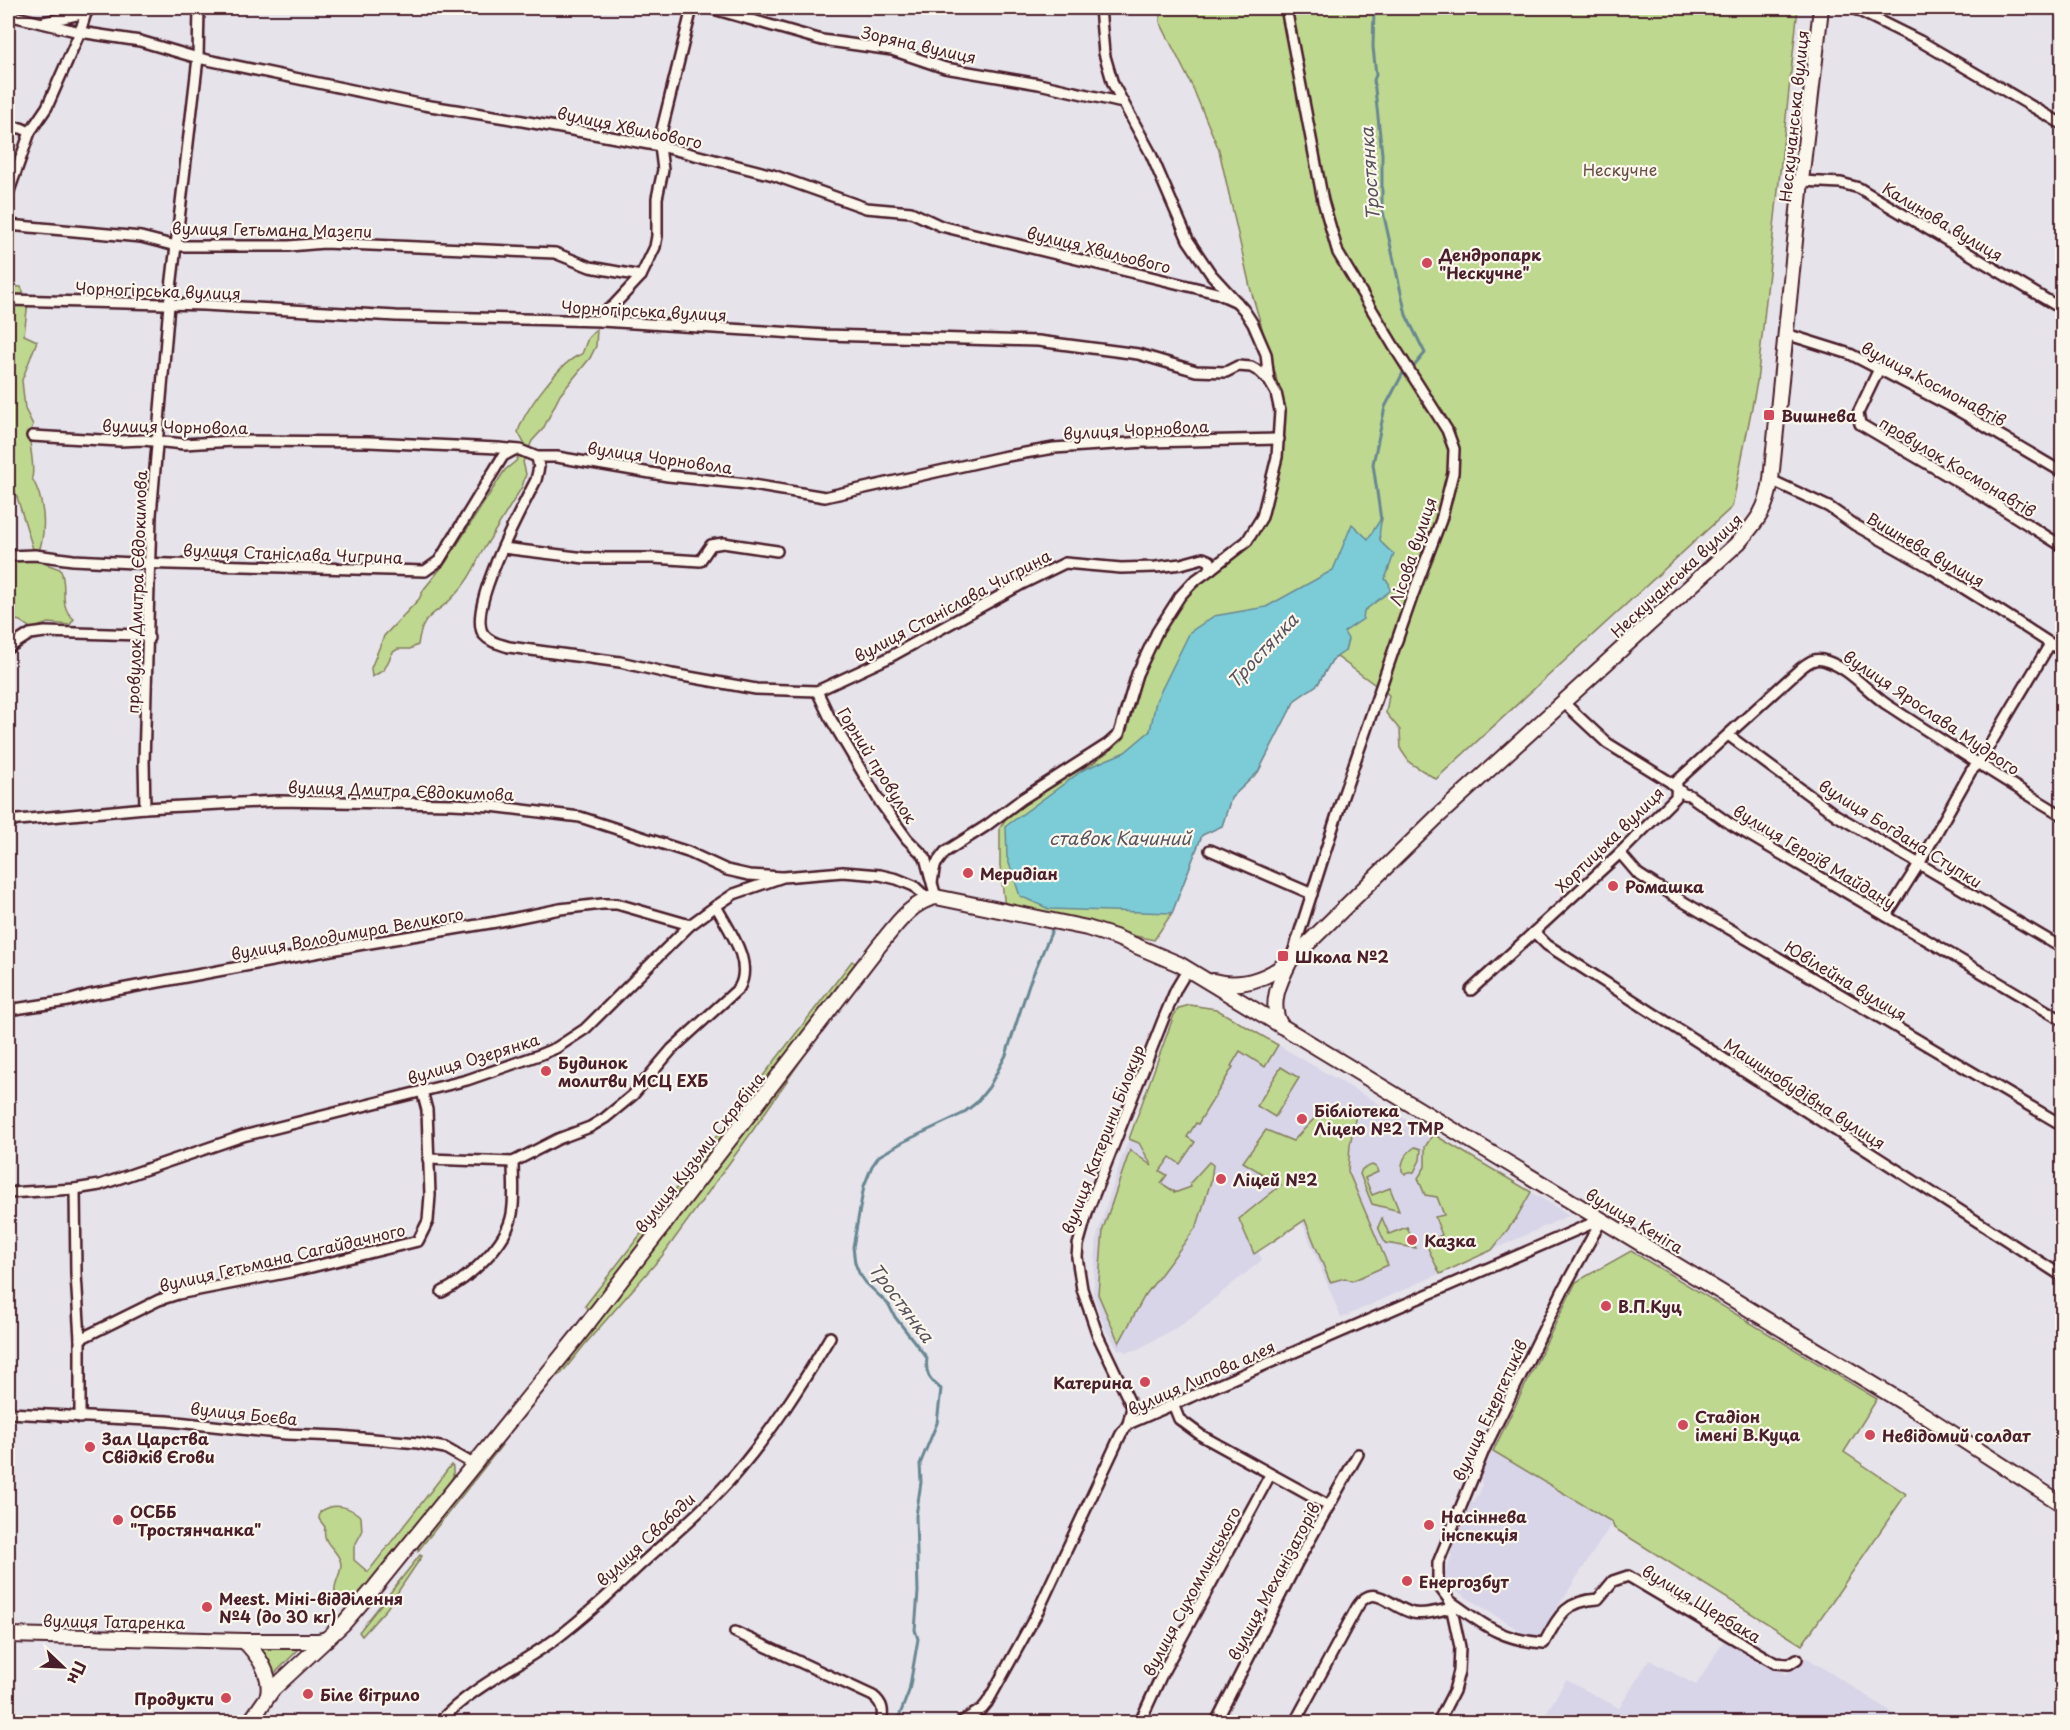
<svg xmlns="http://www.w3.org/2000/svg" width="2070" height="1730" font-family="'Playpen Sans',sans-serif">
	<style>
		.built { fill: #d8d5e8 }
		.green { fill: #bed88f; stroke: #847c5d; stroke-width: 1.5 }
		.water { fill: #7cccd7; stroke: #688792; stroke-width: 1.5 }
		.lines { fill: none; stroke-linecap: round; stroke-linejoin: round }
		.stream { stroke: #688792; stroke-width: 3 }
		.street-casing { stroke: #4a1f2b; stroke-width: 14 }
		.secondary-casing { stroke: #4a1f2b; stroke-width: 18 }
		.street { stroke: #fbf7ec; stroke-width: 9 }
		.secondary { stroke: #fbf7ec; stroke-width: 14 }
		.poi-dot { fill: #d1495b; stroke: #fbf7ec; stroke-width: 2 }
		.labels { text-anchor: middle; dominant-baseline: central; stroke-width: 4.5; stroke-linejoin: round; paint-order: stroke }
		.street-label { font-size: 16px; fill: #4a1f2b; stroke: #fbf7ec }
		.park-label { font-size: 16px; fill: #674d44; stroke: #fbf7ec }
		.poi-label { font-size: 16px; font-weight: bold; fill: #4a1f2b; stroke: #fbf7ec; text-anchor: start }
		.water-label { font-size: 18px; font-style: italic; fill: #59535f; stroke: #fbf7ec }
	</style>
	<rect width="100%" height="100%" fill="#e6e3ea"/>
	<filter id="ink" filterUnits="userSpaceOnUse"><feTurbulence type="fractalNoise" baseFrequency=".0167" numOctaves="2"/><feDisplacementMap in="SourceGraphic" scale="12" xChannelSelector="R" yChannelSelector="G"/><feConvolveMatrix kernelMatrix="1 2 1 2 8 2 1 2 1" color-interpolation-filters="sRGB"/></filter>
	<g filter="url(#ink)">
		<g class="built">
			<polygon points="1190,1005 1216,1009 1570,1215 1341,1318 1291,1195 1244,1218 1262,1260 1183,1324 1138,1349 1127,1352 1118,1349 1105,1329 1093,1293 1097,1236 1120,1163 1174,1015 1179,1008"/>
			<polygon points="1493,1451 1612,1523 1536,1641 1445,1584 1444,1575 1452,1555 1450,1554 1471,1502 1474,1503 1476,1496 1479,1495 1482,1485 1480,1476"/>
			<polygon points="1726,1637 1785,1674 1797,1668 1806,1657 1907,1722 1541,1722 1566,1680 1619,1708 1649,1660 1696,1685"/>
		</g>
		<g class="green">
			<polygon points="1160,8 1798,8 1757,382 1732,507 1436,779 1410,763 1401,750 1400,730 1386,713 1389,695 1337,657 1332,660 1318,684 1295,700 1258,772 1231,798 1222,826 1202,835 1172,913 1154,940 1005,908 1000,865 1000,828 1013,806 1093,763 1125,737 1151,647 1185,597 1245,548 1259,531 1280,469 1285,431 1276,376 1250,287 1219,150 1192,86 1160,22"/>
			<path d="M8 286 21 287 28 302 24 335 37 341 22 380 25 409 33 425C25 440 36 461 32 478 44 499 47 528 39 551L33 549 17 497 8 477Z"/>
			<path d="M597 329 596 346 590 358 560 395 543 429 532 441 523 462 526 474 522 487 480 555C474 570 465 585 454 596 436 616 422 612 418 645L410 649H398L393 652 384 670 372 677 371 668 384 636 419 599 424 589 446 562 505 470 516 461 524 443 518 432C524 411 561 360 582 354L588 338Z"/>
			<path d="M17 559H32L60 569C69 585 57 607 74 619L70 625 48 623 32 629 20 621 12 619C17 605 12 578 13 561Z"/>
			<polygon points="852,961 859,966 592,1312 585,1306"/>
			<polygon points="873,962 815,1040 751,1133 662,1256 586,1343 562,1373 556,1377 583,1340"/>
			<polygon points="1190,1005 1216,1009 1278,1045 1265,1067 1240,1051 1231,1066 1233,1067 1198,1124 1196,1123 1187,1137 1195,1142 1180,1164 1170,1157 1160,1171 1167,1175 1161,1183 1175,1192 1174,1193 1191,1187 1190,1183 1209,1162 1213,1165 1211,1181 1197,1226 1144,1297 1119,1343 1098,1294 1103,1229 1130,1150 1152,1166 1139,1143 1129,1139 1174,1015 1179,1008"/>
			<polygon points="1281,1067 1299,1078 1275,1117 1257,1106"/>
			<polygon points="1327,1105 1356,1114 1350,1145 1348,1171 1388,1265 1352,1281 1345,1278 1330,1282 1305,1220 1254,1254 1239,1219 1281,1185 1243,1162 1266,1130 1293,1141"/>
			<polygon points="1433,1134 1531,1192 1515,1220 1492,1250 1440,1274 1425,1242 1442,1235 1435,1217 1444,1215 1437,1197 1425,1195 1418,1178 1425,1167 1425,1147"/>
			<path d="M1415 1147 1421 1149 1420 1160 1414 1172 1405 1174 1402 1171C1401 1161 1406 1153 1415 1147Z"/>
			<polygon points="1372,1165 1376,1167 1378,1172 1365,1178 1372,1195 1390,1188 1399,1211 1372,1204 1360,1174 1362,1169"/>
			<polygon points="1382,1218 1389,1234 1407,1227 1416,1248 1385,1243 1378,1227"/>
			<polygon points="1631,1251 1877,1399 1844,1452 1906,1494 1802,1645 1614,1528 1612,1522 1493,1451 1576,1282"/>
			<polygon points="499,1444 502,1445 418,1551 419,1543"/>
			<path d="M451 1465 453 1467V1476L448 1487 355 1600 338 1601C328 1585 345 1574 340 1560 334 1546 322 1544 325 1527L319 1519 320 1512C334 1502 349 1506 361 1517L362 1532 354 1547V1560L368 1572Z"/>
			<polygon points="420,1555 422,1556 387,1608 362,1636 359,1632"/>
			<polygon points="265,1647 296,1647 299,1649 274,1674 261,1652"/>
		</g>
		<path class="water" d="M1382 517C1378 539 1376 540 1394 554L1385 579 1389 583 1390 591 1364 611 1363 619 1344 632 1348 639 1345 651 1332 660 1318 684 1295 700 1258 772 1231 798 1222 826 1202 835 1172 913 1049 909 1020 896 1007 857 1006 826 1083 770 1125 752 1150 731 1156 701 1190 632 1214 616 1266 607 1333 570 1352 524 1368 539Z"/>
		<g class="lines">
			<g class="stream">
				<polyline points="1374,8 1373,47 1376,75 1374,80 1382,154 1382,207 1406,315 1425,353 1415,365"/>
				<polyline points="1381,520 1373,464 1385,407 1403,373"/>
				<path d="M897 1722 909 1691 918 1639 915 1630 918 1592 916 1516 921 1482 920 1464 937 1423 941 1389C929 1379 925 1374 927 1358L895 1317 889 1305 866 1283 859 1273 855 1263 853 1247 864 1186 872 1166 879 1156 903 1142 962 1114 976 1103 989 1087 1006 1055 1029 984 1053 928"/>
			</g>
			<g class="street-casing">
				<g id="street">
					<polyline points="710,8 822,40 892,50 945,68 1039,84 1123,103"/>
					<polyline points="1100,8 1104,53 1113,84 1150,152 1188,240 1211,274 1244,310 1253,324 1266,354 1269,381 1276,393 1280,411 1277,457 1262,517 1247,541 1211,569"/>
					<polyline points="1286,8 1323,201 1338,253 1393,345 1447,430 1454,449 1453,473 1441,520 1412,597 1342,799 1291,959"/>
					<polyline points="1853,8 1920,41 2062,124"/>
					<polyline points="8,15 80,32 140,41 198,58 424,105 506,118 660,146 773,175 866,208 911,212 941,226 1217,293 1237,302"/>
					<polyline points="44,22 86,13"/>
					<polyline points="8,127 21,128 30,132"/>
					<polyline points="1801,181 1841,183 1859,188 2062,309"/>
					<polyline points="8,194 30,132 47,107 80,32 86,13 91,8"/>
					<polyline points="8,225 141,237 176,246 289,246 324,243 555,253 590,267 641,276"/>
					<polyline points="8,300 204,305 396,316 601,321 826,335 1038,341 1138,354 1196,371 1226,372 1238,366 1251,367 1260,372 1269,381"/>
					<polyline points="601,321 604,312 613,306 641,276 655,247 657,236 657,198 663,170 660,146 662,129 692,8"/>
					<polyline points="1786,334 1850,354 1879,369 1952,407 2062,472"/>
					<polyline points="1879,369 1858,413 1860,424 1979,494 2062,546"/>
					<polyline points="32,436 120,441 143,440 184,444 233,441 369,442 498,448 520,450 537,457 557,457 668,476 747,484 825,497 1002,457 1054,448 1145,442 1279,439"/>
					<path d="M537 457 539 467 536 480C523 506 465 611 484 635 491 643 500 644 509 647L620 662 672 674 756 689 817 691 886 659 1020 585 1065 563 1121 568 1156 567 1181 564 1203 558 1210 561 1211 569 1193 582 1180 596 1157 632 1137 674 1119 734 1108 744 1022 799 986 826 945 852 936 864 934 870 932 883 936 897"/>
					<polyline points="1771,480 1829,507 1855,525 1933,569 1997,609 2062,651"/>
					<polyline points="503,548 585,558 653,558 700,561 711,545 723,543 777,551"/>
					<polyline points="8,556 35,555 73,560 134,563 425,571 439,561 503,456 514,450"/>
					<polyline points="8,648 30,634 45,632 139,635 149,638"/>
					<polyline points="817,691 829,716 880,802 907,839 925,857 931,880"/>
					<polyline points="1563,702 1607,743 1670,782 1684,794 1689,795 1727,822 2062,1020"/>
					<polyline points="1728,735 1836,815 2062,948"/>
					<polyline points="145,808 144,762 151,515 169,305 198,58 199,8"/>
					<polyline points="8,821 145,808 278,801 452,804 491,806 580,817 688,852 727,870 749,875 781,877"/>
					<polyline points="1210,850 1312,894"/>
					<polyline points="1620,853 1638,874 1655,885 2062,1125"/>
					<polyline points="1886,916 1919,864 1971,771 1979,763 2050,644"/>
					<polyline points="1534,932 1547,945 2062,1276"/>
					<path d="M1471 990 1620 853 1676 797 1677 781 1801 668C1809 662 1815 657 1826 661 1849 668 1866 690 1886 704 1944 742 2003 780 2062 815"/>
					<polyline points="8,1010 68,1001 89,995 358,945 496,922 560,909 602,904 617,904 690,925"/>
					<path d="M428 1159 513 1162 558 1139 590 1127 605 1118 633 1095 672 1049 739 988C754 962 728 929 716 906"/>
					<polyline points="75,1189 76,1274 80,1339 80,1418"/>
					<polyline points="8,1193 75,1189 100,1185 243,1136 467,1080 539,1055 556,1048 585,1029 690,925 716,906 734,894 783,877 843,872 880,875 897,879 914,886 928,899"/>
					<path d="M442 1292C468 1279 507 1244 512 1214 515 1197 513 1179 513 1162"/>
					<polyline points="80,1339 159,1300 178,1294 295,1271 418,1241 428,1221 430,1195 427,1110 422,1091"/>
					<polyline points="1173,1404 1179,1419 1202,1436 1329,1506"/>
					<polyline points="8,1413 168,1421 286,1434 339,1436 418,1443 445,1448 473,1464"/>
					<polyline points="1128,1424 1132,1407 1098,1336 1082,1289 1077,1257 1078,1245 1088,1210 1163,1020 1176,989 1188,969"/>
					<path d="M1450 1601C1484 1625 1501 1640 1544 1643 1559 1616 1565 1601 1598 1599L1613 1581 1628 1576 1775 1663 1789 1664 1797 1659"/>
					<path d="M735 1632 873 1696C883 1704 883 1710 882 1722"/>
					<path d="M439 1722C473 1686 517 1667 557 1638 586 1616 613 1591 639 1566 672 1536 708 1506 737 1472 773 1430 802 1384 830 1337"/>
					<polyline points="961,1722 982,1709 987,1703 1036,1615 1121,1434 1128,1424 1602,1219"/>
					<polyline points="1140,1722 1162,1674 1270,1475"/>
					<polyline points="1216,1722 1297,1563 1358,1454"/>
					<path d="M1295 1722 1356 1609C1373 1579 1390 1608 1413 1613 1425 1615 1439 1611 1451 1608"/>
					<polyline points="1438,1722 1454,1691 1459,1671 1460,1647 1450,1601 1438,1585 1438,1563 1484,1450 1563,1290 1602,1219"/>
				</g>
			</g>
			<g class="secondary-casing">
				<g id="secondary">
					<path d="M1213 981C1240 988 1266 979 1287 963"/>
					<path d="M1281 1026C1268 1004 1280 981 1290 961L1436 818 1739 542C1758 520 1767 509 1771 480L1801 181 1821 8"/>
					<polyline points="8,1635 244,1641 318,1641 327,1639"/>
					<path d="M244 1641C258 1655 272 1674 268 1695"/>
					<path d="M250 1722 273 1689 344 1623 375 1587 578 1336 878 947C894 928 910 902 936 897L1087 928 1115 937 1179 964 1924 1415 2062 1504"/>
				</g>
			</g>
			<use href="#street" class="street"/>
			<use href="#secondary" class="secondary"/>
		</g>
	</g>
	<g class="poi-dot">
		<circle cx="1427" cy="263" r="6"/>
		<rect x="1763" y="409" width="12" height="12" rx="3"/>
		<circle cx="968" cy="873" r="6"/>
		<circle cx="1613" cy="886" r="6"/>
		<rect x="1277" y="950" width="12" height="12" rx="3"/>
		<circle cx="546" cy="1071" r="6"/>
		<circle cx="1302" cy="1119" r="6"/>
		<circle cx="1221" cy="1179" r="6"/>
		<circle cx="1412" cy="1240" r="6"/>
		<circle cx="1606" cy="1306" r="6"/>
		<circle cx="1145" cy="1382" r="6"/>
		<circle cx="1683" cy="1425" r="6"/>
		<circle cx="1870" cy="1435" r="6"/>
		<circle cx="90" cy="1447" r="6"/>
		<circle cx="118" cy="1520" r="6"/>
		<circle cx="1429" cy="1525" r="6"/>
		<circle cx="1407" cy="1581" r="6"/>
		<circle cx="207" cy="1607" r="6"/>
		<circle cx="308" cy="1694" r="6"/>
		<circle cx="226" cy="1698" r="6"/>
	</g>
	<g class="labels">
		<g class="street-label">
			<text transform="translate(919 44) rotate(13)">Зоряна вулиця</text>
			<text transform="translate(1793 116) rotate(-84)">Нескучанська вулиця</text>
			<text transform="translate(630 127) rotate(12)">вулиця Хвильового</text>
			<text transform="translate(1943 221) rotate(31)">Калинова вулиця</text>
			<text transform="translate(272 229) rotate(1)">вулиця Гетьмана Мазепи</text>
			<text transform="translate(1099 249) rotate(14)">вулиця Хвильового</text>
			<text transform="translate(158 290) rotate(2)">Чорногірська вулиця</text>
			<text transform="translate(644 310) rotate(3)">Чорногірська вулиця</text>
			<text transform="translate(1934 383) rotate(28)">вулиця Космонавтів</text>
			<text transform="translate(175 426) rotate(1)">вулиця Чорновола</text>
			<text transform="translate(1136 429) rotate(-3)">вулиця Чорновола</text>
			<text transform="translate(660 457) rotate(8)">вулиця Чорновола</text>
			<text transform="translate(1958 466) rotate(31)">провулок Космонавтів</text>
			<text transform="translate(1926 549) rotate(30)">Вишнева вулиця</text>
			<text transform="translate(1412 551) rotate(-71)">Лісова вулиця</text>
			<text transform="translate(293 553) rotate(2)">вулиця Станіслава Чигрина</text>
			<text transform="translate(1676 575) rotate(-43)">Нескучанська вулиця</text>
			<text transform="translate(136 592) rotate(-88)">провулок Дмитра Євдокимова</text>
			<text transform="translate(952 605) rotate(-28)">вулиця Станіслава Чигрина</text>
			<text transform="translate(1932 712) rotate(34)">вулиця Ярослава Мудрого</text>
			<text transform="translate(878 765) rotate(58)">Горний провулок</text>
			<text transform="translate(401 790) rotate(2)">вулиця Дмитра Євдокимова</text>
			<text transform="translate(1901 833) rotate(32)">вулиця Богдана Ступки</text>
			<text transform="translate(1609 839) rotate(-44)">Хортицька вулиця</text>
			<text transform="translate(1815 856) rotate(31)">вулиця Героїв Майдану</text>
			<text transform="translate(347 933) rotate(-10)">вулиця Володимира Великого</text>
			<text transform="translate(1846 980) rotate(31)">Ювілейна вулиця</text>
			<text transform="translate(473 1058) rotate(-17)">вулиця Озерянка</text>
			<text transform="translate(1805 1093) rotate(33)">Машинобудівна вулиця</text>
			<text transform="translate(1102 1139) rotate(-69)">вулиця Катерини Білокур</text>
			<text transform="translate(699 1152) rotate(-52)">вулиця Кузьми Скрябіна</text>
			<text transform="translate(1635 1220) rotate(31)">вулиця Кеніга</text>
			<text transform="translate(282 1257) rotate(-13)">вулиця Гетьмана Сагайдачного</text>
			<text transform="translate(1201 1377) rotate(-24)">вулиця Липова алея</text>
			<text transform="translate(1489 1410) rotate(-65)">вулиця Енергетиків</text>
			<text transform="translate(244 1413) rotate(6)">вулиця Боєва</text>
			<text transform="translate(645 1539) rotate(-43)">вулиця Свободи</text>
			<text transform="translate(1273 1581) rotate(-62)">вулиця Механізаторів</text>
			<text transform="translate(1191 1591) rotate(-62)">вулиця Сухомлинського</text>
			<text transform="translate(1702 1603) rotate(31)">вулиця Щербака</text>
			<text transform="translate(114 1621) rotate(1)">вулиця Татаренка</text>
		</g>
		<g class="park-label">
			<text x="1620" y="169">Нескучне</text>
		</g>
		<g class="poi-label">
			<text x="1439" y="254">Дендропарк<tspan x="1439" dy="18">"Нескучне"</tspan></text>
			<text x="1781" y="415">Вишнева</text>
			<text x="980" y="873">Меридіан</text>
			<text x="1625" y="886">Ромашка</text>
			<text x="1295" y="956">Школа №2</text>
			<text x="558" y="1062">Будинок<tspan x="558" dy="18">молитви МСЦ ЕХБ</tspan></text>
			<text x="1314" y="1110">Бібліотека<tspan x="1314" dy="18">Ліцею №2 ТМР</tspan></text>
			<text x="1233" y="1179">Ліцей №2</text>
			<text x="1424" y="1240">Казка</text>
			<text x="1618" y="1306">В.П.Куц</text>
			<text x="1133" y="1382" text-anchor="end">Катерина</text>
			<text x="1695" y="1416">Стадіон<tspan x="1695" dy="18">імені В.Куца</tspan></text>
			<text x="1882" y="1435">Невідомий солдат</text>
			<text x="102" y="1438">Зал Царства<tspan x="102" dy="18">Свідків Єгови</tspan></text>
			<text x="130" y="1511">ОСББ<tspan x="130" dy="18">"Тростянчанка"</tspan></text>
			<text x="1441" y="1516">Насіннева<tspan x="1441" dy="18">інспекція</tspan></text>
			<text x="1419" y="1581">Енергозбут</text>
			<text x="219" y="1598">Meest. Міні-відділення<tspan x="219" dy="18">№4 (до 30 кг)</tspan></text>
			<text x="320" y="1694">Біле вітрило</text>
			<text x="214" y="1698" text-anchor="end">Продукти</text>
		</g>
		<g class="water-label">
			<text transform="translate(1369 174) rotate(-94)">Тростянка</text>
			<text transform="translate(1262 650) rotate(-47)">Тростянка</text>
			<text x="1120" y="837">ставок Качиний</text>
			<text transform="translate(902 1302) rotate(53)">Тростянка</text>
		</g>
	</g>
	<rect width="2070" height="1730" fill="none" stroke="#fbf7ec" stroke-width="30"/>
	<rect x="15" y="15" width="2040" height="1700" fill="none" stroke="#4a1f2b" stroke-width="2" filter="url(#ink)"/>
	<g transform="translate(63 1667) rotate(113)" stroke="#fbf7ec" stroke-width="4.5" paint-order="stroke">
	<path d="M0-4.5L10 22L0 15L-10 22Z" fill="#4a1f2b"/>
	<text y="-9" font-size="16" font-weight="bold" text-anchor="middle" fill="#4a1f2b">Пн</text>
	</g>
</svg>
